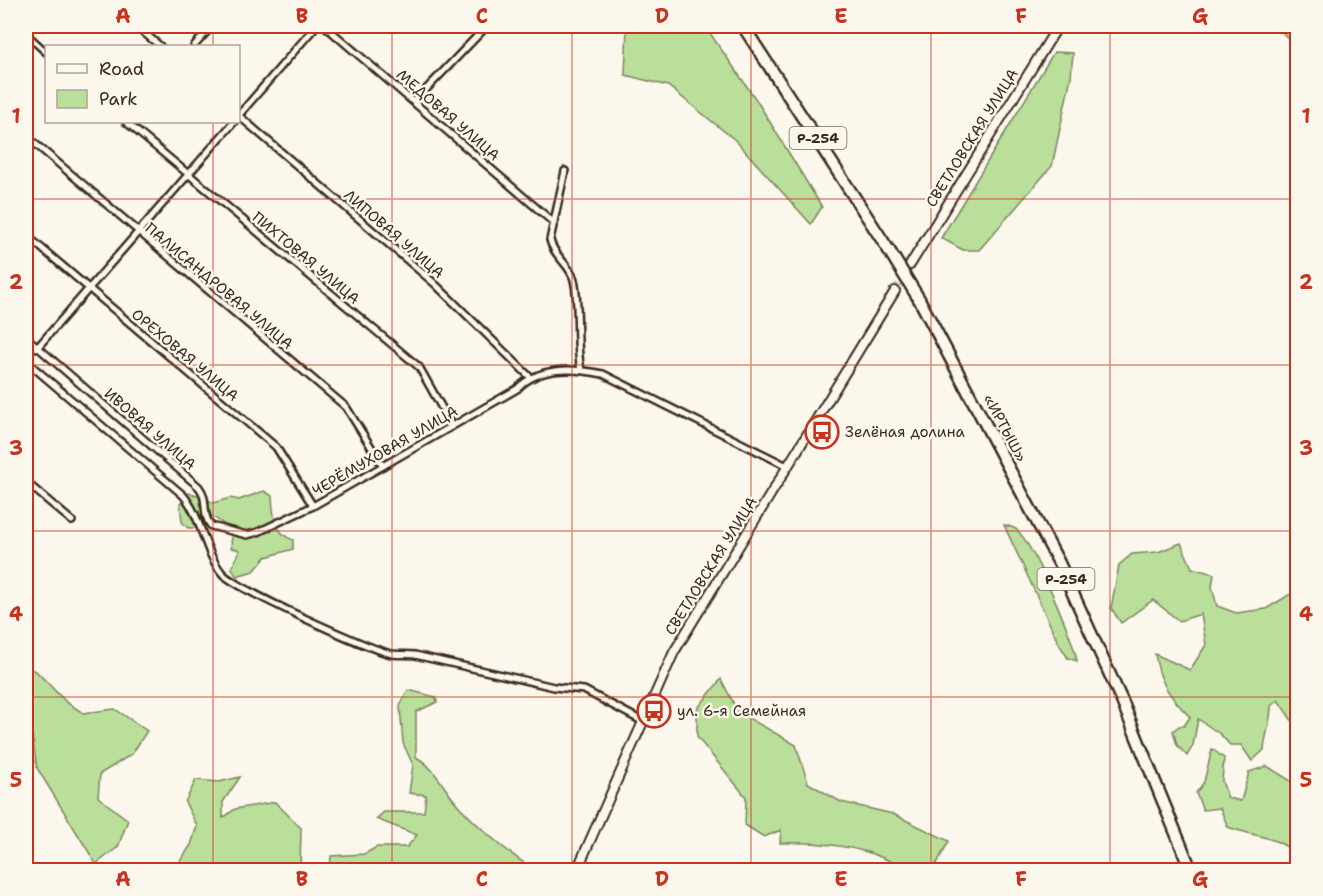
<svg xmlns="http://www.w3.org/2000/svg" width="1323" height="896" font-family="'Shantell Sans',sans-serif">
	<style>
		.green { fill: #b9df9a; stroke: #7a845c; stroke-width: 1.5 }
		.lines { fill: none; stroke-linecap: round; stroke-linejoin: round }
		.secondary-tunnel { stroke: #d5cec3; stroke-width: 8; stroke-dasharray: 8 4; stroke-linecap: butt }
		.street-casing { stroke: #3b2a1e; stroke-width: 10 }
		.secondary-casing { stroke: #3b2a1e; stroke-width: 12 }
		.highway-casing { stroke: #3b2a1e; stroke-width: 15 }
		.street { stroke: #fbf7ec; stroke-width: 5 }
		.secondary { stroke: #fbf7ec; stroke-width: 8 }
		.highway { stroke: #fbf7ec; stroke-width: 10 }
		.highway-bridge-casing { stroke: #3b2a1e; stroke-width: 15; stroke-linecap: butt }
		.highway-bridge { stroke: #fbf7ec; stroke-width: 10 }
		.grid { fill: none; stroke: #c8321e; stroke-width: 1.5; stroke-opacity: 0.55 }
		.labels { text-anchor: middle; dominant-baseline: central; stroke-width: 5; stroke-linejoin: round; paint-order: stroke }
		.shield { fill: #fbf7ec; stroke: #75685c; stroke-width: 1.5 }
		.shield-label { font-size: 14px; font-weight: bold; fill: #3b2a1e }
		.street-label { font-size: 15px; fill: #3b2a1e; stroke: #fbf7ec }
		.poi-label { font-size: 15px; fill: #3b2a1e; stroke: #fbf7ec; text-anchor: start }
		.neatline { fill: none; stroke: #c8321e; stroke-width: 2 }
		.grid-label { font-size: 20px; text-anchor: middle; font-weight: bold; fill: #c8321e }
	</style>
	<rect width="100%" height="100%" fill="#fbf7ec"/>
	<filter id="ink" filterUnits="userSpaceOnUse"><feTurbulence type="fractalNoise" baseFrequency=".0167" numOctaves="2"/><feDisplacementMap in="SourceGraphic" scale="12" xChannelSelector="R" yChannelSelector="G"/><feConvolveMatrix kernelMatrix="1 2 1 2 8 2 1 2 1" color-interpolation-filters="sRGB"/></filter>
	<g filter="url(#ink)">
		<g class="green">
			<polygon points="627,26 705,26 757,101 822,207 811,224 735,140 668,86 625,75"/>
			<polygon points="1277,26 1297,26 1297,71 1296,48"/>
			<polygon points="1054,52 1073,53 1071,77 1052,166 979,250 963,250 941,238"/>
			<path d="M264 491 272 496C273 515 274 533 293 540V549L266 557 254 571 236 576 232 568 240 550 231 548 232 530 209 514 198 528H188L182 522 180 504 189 493 206 498 213 503 230 498 239 500Z"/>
			<path d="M1004 525C1008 526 1014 527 1017 530 1034 546 1072 636 1077 661L1068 658 1059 644Z"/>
			<path d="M1181 543 1192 568 1214 574 1212 587 1217 606 1236 613 1266 609 1297 590V728L1278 700 1271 706C1271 722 1265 735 1264 750L1252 761 1241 745H1230L1220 734 1198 719 1193 745 1187 756 1177 745 1173 731 1179 726H1184L1190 717C1169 696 1160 684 1155 654L1190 670 1206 645 1201 614 1179 621 1153 600 1121 623 1111 608 1119 565 1132 554 1158 552Z"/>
			<polygon points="26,668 36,671 66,702 83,713 115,709 147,731 132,754 100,774 98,797 128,820 118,847 96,864 37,768 29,715 26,713"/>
			<path d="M721 679 738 712 796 745 808 783 841 802 893 814 949 841 933 870C905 873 893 860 867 852 839 844 809 842 780 843L781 830 764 837 745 825 746 797 697 737V709Z"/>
			<path d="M408 690 436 697 437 702 416 712V757C435 767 444 790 459 806 482 831 506 851 534 870H484L481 865 466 867 464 870 330 869 331 856 364 854 377 847H407L417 835 376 819 384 812H424L426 795 409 793 413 765 403 743 400 706Z"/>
			<path d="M1212 749 1224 758 1222 781 1228 798 1241 801 1249 772 1267 766 1291 781 1297 790V856C1280 836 1251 836 1228 827L1220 808 1203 810 1196 793 1204 782Z"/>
			<polygon points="240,777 223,802 223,818 235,809 275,802 301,828 300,870 174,870 191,845 197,826 185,802 196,780 219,782"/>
		</g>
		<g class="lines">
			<polyline class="secondary-tunnel" points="895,291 910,265"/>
			<g class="street-casing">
				<g id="street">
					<polyline points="136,26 160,46"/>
					<polyline points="325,26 554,223"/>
					<polyline points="26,34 46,52"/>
					<polyline points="194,46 212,26"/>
					<polyline points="415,101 483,30 484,26"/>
					<polyline points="238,115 434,283 530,377"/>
					<polyline points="238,116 316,26"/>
					<polyline points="126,122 419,367 452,426"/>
					<polyline points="26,136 346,407 383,466"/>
					<path d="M565 171 550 240C554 257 570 264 574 280 580 305 575 341 581 370"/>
					<polyline points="26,235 276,447 313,506"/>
					<path d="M26 337 199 487C209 500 201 514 211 526L247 535 258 532 313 506 517 389C539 366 573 368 603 374L789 467"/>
					<polyline points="37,348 234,122"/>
					<path d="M26 361 183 495C202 517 203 550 222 573 234 588 370 650 392 654 400 655 408 654 415 655L554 687 584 690 642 721"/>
					<polyline points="26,482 72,521"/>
				</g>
			</g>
			<g class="secondary-casing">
				<g id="secondary">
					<polyline points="910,265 1058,26"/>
					<polyline points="577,870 674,652 895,291"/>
				</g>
			</g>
			<g class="highway-casing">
				<g id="highway">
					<polyline points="743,26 890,252"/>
					<polyline points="919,299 1059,563 1122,701 1191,870"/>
				</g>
			</g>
			<use href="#street" class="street"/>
			<use href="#secondary" class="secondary"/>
			<use href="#highway" class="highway"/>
			<g class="highway-bridge-casing">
				<polyline id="highway-bridge" points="890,252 919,299"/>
			</g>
			<use href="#highway-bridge" class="highway-bridge"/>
		</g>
	</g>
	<path class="grid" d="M213 26V46M392 26V870M572 26V870M751 26V870M931 26V870M1110 26V870M213 122V870M26 199H1298M26 365H1298M26 531H1298M26 697H1298"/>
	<defs>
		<g id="bus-ring" transform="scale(1.725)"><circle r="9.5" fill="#fbf7ec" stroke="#c8321e" stroke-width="1.5"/><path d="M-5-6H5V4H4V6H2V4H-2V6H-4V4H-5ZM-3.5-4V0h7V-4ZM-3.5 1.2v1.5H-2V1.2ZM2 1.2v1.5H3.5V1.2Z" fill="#c8321e"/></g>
	</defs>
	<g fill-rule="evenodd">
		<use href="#bus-ring" x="822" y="432"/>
		<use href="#bus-ring" x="654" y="711"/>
	</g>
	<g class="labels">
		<g class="shield">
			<rect x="789.5" y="127" width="57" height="22" rx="4.5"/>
			<rect x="1037.5" y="568" width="57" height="22" rx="4.5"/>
		</g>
		<g class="shield-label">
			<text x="818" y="138">Р-254</text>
			<text x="1066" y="579">Р-254</text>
		</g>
		<g class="street-label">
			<text transform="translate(448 115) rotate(41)">МЕДОВАЯ УЛИЦА</text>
			<text transform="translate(972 138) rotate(-58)">СВЕТЛОВСКАЯ УЛИЦА</text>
			<text transform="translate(394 234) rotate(41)">ЛИПОВАЯ УЛИЦА</text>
			<text transform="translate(306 258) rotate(40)">ПИХТОВАЯ УЛИЦА</text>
			<text transform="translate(219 286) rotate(40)">ПАЛИСАНДРОВАЯ УЛИЦА</text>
			<text transform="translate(185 355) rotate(40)">ОРЕХОВАЯ УЛИЦА</text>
			<text transform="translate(1005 428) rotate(62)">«ИРТЫШ»</text>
			<text transform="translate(150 429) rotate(41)">ИВОВАЯ УЛИЦА</text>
			<text transform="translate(385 451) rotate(-30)">ЧЕРЁМУХОВАЯ УЛИЦА</text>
			<text transform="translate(711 566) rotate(-58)">СВЕТЛОВСКАЯ УЛИЦА</text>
		</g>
		<g class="poi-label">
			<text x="845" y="432">Зелёная долина</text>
			<text x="677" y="711">ул. 6-я Семейная</text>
		</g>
	</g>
	<rect width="1323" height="896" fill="none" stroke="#fbf7ec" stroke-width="66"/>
	<rect x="45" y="45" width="195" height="78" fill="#fbf7ec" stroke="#aea59a" stroke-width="1.5"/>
	<rect x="57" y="64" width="30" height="9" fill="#fbf7ec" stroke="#aea59a" stroke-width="1.5"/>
	<text x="99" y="75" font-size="18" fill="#3b2a1e">Road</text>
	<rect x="57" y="90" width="30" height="18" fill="#b9df9a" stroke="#aea59a" stroke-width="1.5"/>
	<text x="99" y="105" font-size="18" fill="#3b2a1e">Park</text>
	<rect x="33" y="33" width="1257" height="830" class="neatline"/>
	<g class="grid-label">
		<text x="123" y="23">A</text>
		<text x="302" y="23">B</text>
		<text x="482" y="23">C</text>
		<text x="662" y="23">D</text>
		<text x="841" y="23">E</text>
		<text x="1021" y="23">F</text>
		<text x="1200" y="23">G</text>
		<text x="16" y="123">1</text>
		<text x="1306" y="123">1</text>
		<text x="16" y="289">2</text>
		<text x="1306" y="289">2</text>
		<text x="16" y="455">3</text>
		<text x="1306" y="455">3</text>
		<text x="16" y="621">4</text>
		<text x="1306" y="621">4</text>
		<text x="16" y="787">5</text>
		<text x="1306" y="787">5</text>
		<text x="123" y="886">A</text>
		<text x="302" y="886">B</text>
		<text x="482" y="886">C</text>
		<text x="662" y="886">D</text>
		<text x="841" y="886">E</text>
		<text x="1021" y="886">F</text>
		<text x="1200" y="886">G</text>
	</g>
</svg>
